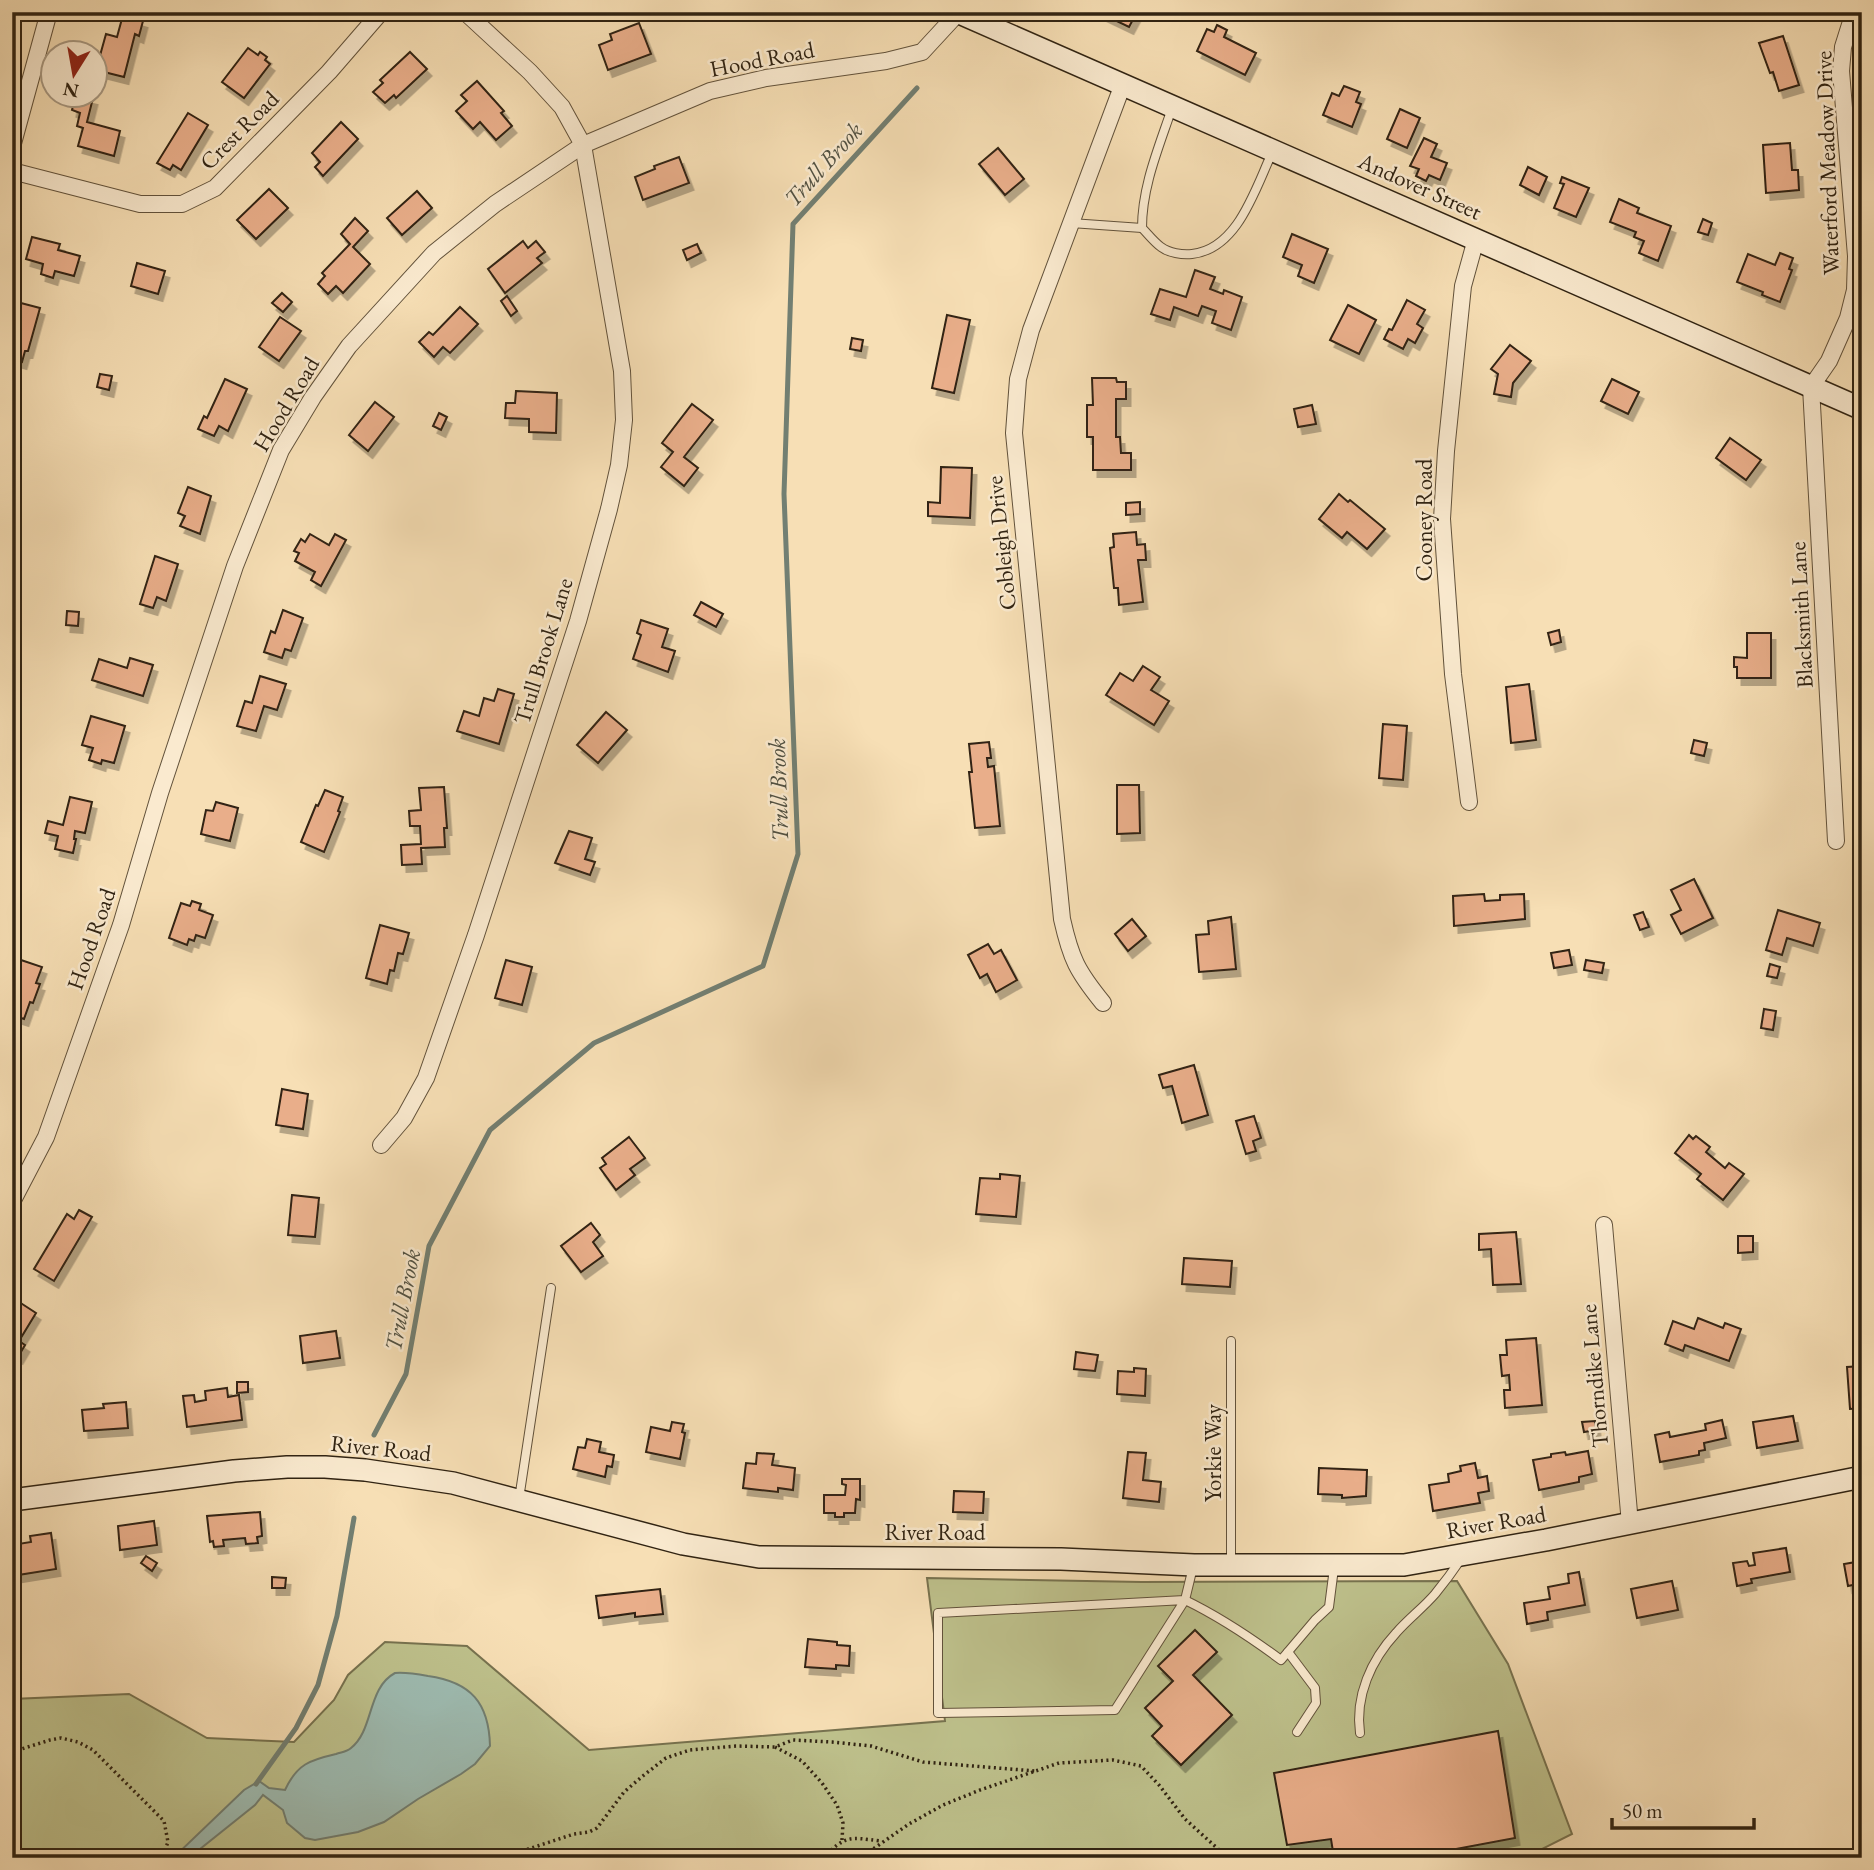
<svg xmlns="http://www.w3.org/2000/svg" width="1874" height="1870" font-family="'EB Garamond',serif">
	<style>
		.green { fill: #bec18c; stroke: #77724f; stroke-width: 2 }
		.water { fill: #9ebcb2; stroke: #727f72; stroke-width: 2 }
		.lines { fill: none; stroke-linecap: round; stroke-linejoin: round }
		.stream { stroke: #727f72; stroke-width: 5 }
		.building { fill: #e9ae8a; stroke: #302312; stroke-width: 2; filter: url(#shadow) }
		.service-casing { stroke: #62523b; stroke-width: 10 }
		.minor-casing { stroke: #62523b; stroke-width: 18 }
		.secondary-casing { stroke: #302312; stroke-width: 24 }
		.path { stroke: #302312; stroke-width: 3.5; stroke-dasharray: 2 3.5; stroke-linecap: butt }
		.service { stroke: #faeacf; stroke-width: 8 }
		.minor { stroke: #faeacf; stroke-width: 16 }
		.secondary { stroke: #faeacf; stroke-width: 21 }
		.labels { text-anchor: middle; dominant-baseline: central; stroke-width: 5; stroke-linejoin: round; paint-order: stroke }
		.street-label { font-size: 23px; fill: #302312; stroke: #faeacf }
		.water-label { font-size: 24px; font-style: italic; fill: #515142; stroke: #faeacf }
	</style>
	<defs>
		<filter id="shadow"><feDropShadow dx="4.5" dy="7" stdDeviation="0" flood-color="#0004"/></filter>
	</defs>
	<rect width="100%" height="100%" fill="#f7dfb5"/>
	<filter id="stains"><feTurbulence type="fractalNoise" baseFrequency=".00286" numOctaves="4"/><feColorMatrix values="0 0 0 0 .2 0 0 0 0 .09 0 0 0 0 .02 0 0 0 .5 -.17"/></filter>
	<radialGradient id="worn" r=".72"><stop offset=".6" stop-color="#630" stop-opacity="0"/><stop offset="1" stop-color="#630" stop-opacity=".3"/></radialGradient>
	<polygon class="green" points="927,1578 1142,1582 1457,1581 1508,1664 1572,1834 1524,1858 12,1858 12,1699 129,1694 207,1738 294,1742 334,1700 348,1675 385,1642 467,1646 589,1750 945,1721"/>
	<path class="water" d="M395 1673C406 1672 417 1674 428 1676 471 1682 489 1703 490 1746L475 1764 461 1774 418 1799 384 1822 358 1832 315 1840 305 1838 287 1823 283 1810 263 1795 255 1805 190 1857 173 1858 244 1790 259 1781 269 1788 285 1790C297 1764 310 1760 336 1754 341 1752 347 1752 351 1748 374 1730 367 1688 395 1673Z"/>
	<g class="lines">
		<g class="stream">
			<polyline points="374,1435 406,1374 429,1246 490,1130 594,1043 763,966 798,854 784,494 793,224 917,88"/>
			<polyline points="256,1784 296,1728 318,1685 337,1616 354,1518"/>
		</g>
	</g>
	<g class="building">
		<polygon points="1103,12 1137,12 1129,27 1102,14"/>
		<polygon points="123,15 143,21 139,36 135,34 124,77 96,70 106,34 117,37"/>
		<polygon points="639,23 651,54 608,70 599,45 612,40 610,34"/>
		<polygon points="1217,25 1227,30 1224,37 1256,53 1245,75 1197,51 1207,29 1214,32"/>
		<polygon points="1783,36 1799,85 1779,91 1773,72 1770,73 1759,43"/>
		<polygon points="248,48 258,55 260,52 267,57 265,60 270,64 244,98 222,82"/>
		<polygon points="410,52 427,69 396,98 394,95 385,103 373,92 383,83 380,80"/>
		<polygon points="477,81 504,111 501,113 512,126 496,140 480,122 473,129 456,111 467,101 461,95"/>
		<polygon points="1344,86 1360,92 1356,102 1361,104 1352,127 1323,115 1332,93 1339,96"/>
		<polygon points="76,94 93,98 87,122 120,131 114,156 78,146 83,128 77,126 80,113 72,110"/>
		<polygon points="1400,109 1420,118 1407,148 1387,139"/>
		<polygon points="188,113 208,125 181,170 173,165 170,170 157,163"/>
		<polygon points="341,122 358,139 323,176 315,167 320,162 312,153"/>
		<polygon points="1424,138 1437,144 1431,157 1447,163 1440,180 1429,175 1426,181 1416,176 1419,169 1410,166"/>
		<polygon points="1790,143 1792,170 1798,170 1799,190 1766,193 1763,145"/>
		<polygon points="998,148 1024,179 1005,195 979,164"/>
		<polygon points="679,157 689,183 643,200 635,177 655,169 654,166"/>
		<polygon points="1528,167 1547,177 1539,195 1520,185"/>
		<polygon points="1562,177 1589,188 1576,217 1554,208 1564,184 1560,183"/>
		<polygon points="269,189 288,208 256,239 237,220"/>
		<polygon points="417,191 432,208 402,235 387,218"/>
		<polygon points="1619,199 1639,208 1637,213 1671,226 1658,261 1639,253 1644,241 1634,237 1636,232 1610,222"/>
		<polygon points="355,218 368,231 353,247 370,264 343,293 336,286 328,294 318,284 325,276 322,273 350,244 341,234"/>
		<polygon points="1703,219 1712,223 1708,235 1698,232"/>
		<polygon points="1292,234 1328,249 1314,283 1298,276 1302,265 1283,257"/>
		<polygon points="32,237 60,244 58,250 80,256 74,276 55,271 53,278 41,274 43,264 26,259"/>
		<polygon points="523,241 528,248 536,241 545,252 537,258 542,263 505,293 488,269"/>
		<polygon points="697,244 701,253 687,260 683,250"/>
		<polygon points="1780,253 1793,258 1789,269 1792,270 1780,302 1762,295 1763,292 1737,282 1748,254 1775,265"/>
		<polygon points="137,263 165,271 158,294 131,286"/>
		<polygon points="1195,270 1215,277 1210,289 1223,294 1224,290 1242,297 1231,330 1212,323 1216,311 1202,306 1198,316 1174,307 1170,320 1151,314 1160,289 1186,297"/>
		<polygon points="282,293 292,302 283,312 272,303"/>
		<polygon points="507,296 517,311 511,316 501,301"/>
		<polygon points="1407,300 1425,310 1417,324 1423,328 1415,343 1408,339 1403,349 1384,339 1389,329 1392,330"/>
		<polygon points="17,302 40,308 28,351 25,351 22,362 12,359 12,320"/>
		<polygon points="1348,305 1376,320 1359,354 1330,340"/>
		<polygon points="460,307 478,324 450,353 443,347 434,357 419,342 429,332 433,335"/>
		<polygon points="947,315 970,320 954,393 932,388"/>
		<polygon points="280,317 301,331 279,361 259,347"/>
		<polygon points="852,338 863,340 861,351 850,349"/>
		<polygon points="1510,345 1531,361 1513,383 1511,397 1494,394 1498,374 1491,369"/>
		<polygon points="100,374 112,376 109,390 97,387"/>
		<polygon points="1092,378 1116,378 1117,382 1126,382 1126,399 1116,399 1116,437 1120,437 1121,453 1131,453 1131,470 1093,470 1093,437 1087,437 1087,405 1093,405"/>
		<polygon points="225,379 247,389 228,431 219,426 214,436 198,429 204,416 207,418"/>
		<polygon points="1612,379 1639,392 1628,414 1601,401"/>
		<polygon points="516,391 557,393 556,433 529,432 529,419 505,418 506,403 515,403"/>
		<polygon points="375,402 394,417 368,451 349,435"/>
		<polygon points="692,404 713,420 684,457 698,468 684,486 661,467 673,452 662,443"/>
		<polygon points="1312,405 1316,424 1298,427 1294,409"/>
		<polygon points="439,413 447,417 441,430 433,426"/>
		<polygon points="1730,438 1761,460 1746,480 1716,458"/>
		<polygon points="941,467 972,468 970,518 928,516 928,502 940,503"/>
		<polygon points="188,487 211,496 200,534 180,526 185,516 178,513"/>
		<polygon points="1339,494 1348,502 1350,500 1385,529 1367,549 1347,532 1342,538 1319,519"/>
		<polygon points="1140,502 1140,514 1126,515 1126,503"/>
		<polygon points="1136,532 1137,545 1145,544 1146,560 1138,560 1143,602 1119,605 1118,588 1114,588 1110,548 1114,547 1113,534"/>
		<polygon points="310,534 329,545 335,534 346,540 321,586 311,580 315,572 295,561 299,553 294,551 301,539 305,542"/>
		<polygon points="155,556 178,564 166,601 157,597 153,608 140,604"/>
		<polygon points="701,602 723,614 716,627 694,615"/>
		<polygon points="283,610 303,618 291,651 285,649 282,658 264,652 271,631 275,633"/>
		<polygon points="67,611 79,612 78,626 66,625"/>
		<polygon points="641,620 668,629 662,647 675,651 668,672 633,659 641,635 637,633"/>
		<polygon points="1559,630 1561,642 1551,645 1548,633"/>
		<polygon points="1747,633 1771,633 1771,678 1737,678 1737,667 1734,667 1734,657 1747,658"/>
		<polygon points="130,658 153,665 143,696 92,680 99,659 127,668"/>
		<polygon points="1143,666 1160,677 1151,690 1169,701 1154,725 1106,695 1120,673 1133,681"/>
		<polygon points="260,676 286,684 277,710 264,706 256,731 237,726 245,701 252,703"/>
		<polygon points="1529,684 1536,740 1511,743 1506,687"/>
		<polygon points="498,689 514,694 499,744 457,731 464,711 479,716 484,698 494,701"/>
		<polygon points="606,712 627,730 598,763 577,745"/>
		<polygon points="91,716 125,726 114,763 102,760 101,764 89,760 93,748 82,745"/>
		<polygon points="1383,724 1407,726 1403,780 1379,778"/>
		<polygon points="1694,740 1707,743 1704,756 1691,753"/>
		<polygon points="989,742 991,758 987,758 988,767 994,766 1000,826 975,828 969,772 972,772 969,744"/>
		<polygon points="1117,785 1139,785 1140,833 1117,834"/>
		<polygon points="444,787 447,828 444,828 445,847 421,848 422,864 402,865 401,845 421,844 420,826 410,826 409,811 421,810 419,788"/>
		<polygon points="325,790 343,797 338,811 340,812 324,852 301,842 316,805 318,806"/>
		<polygon points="70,797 92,802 85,833 75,831 74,839 76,839 73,853 55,849 58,836 45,833 48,821 63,825"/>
		<polygon points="216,802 238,808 230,841 201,834 206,810 213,811"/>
		<polygon points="569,831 592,838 585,859 595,862 590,875 555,863"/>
		<polygon points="1694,879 1713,918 1681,934 1671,915 1681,910 1671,890"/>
		<polygon points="1484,894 1485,901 1500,900 1500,895 1524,894 1525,919 1454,926 1453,896"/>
		<polygon points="192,901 201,904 199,910 213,915 205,938 196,935 194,941 189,939 187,945 169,938 181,903 190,906"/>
		<polygon points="1778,910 1820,923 1813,946 1787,938 1782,955 1766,950"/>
		<polygon points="1643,912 1649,927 1640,930 1634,915"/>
		<polygon points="1231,917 1236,969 1199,972 1196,935 1209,934 1208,921"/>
		<polygon points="1132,919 1146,936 1128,951 1115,934"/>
		<polygon points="380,925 409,933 403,954 398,953 394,971 390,970 387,984 366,978"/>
		<polygon points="988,944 994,954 1001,950 1017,980 996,992 987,974 980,978 968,955"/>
		<polygon points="1569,950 1572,965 1554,968 1551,953"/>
		<polygon points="18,959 42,967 36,983 40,984 33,1003 30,1002 24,1019 12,1015 12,975"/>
		<polygon points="506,960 532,967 522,1005 495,998"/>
		<polygon points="1586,960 1604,963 1602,973 1584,970"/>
		<polygon points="1770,964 1780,967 1777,978 1767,976"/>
		<polygon points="1764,1009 1776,1011 1773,1030 1761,1028"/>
		<polygon points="1194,1065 1208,1115 1182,1123 1172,1086 1163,1088 1159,1075"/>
		<polygon points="282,1089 308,1094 303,1129 276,1125"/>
		<polygon points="1254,1116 1261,1138 1253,1141 1256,1151 1246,1154 1236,1121"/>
		<polygon points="1689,1135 1693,1139 1696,1136 1710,1147 1706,1152 1725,1168 1729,1163 1744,1174 1723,1200 1697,1179 1701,1174 1675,1153"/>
		<polygon points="629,1137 645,1158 630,1169 635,1175 616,1190 600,1168 606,1164 602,1158"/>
		<polygon points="1000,1174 1020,1176 1016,1217 976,1214 980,1178 1000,1179"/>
		<polygon points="292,1195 319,1198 315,1237 288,1235"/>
		<polygon points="79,1210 92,1217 54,1281 34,1269 67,1214 74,1219"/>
		<polygon points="591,1223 600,1235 593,1242 603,1256 581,1272 561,1246"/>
		<polygon points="1516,1232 1521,1284 1493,1285 1491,1249 1479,1250 1479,1234"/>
		<polygon points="1738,1236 1753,1236 1753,1252 1738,1253"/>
		<polygon points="1184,1258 1232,1261 1230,1287 1182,1284"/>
		<polygon points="13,1298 36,1313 19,1341 25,1345 18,1357 12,1354"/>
		<polygon points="1698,1318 1723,1328 1725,1323 1741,1329 1729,1361 1685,1345 1683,1351 1665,1344 1673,1321 1694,1329"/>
		<polygon points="336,1331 340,1358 303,1363 300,1336"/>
		<polygon points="1536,1338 1542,1405 1505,1408 1504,1390 1510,1390 1509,1375 1502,1376 1500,1355 1507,1355 1506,1340"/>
		<polygon points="1076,1352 1098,1355 1095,1371 1074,1369"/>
		<polygon points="1862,1366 1862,1408 1850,1409 1847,1367"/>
		<polygon points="1134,1368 1146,1369 1145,1396 1117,1394 1118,1371 1134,1372"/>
		<polygon points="237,1382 248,1382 248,1392 237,1393"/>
		<polygon points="227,1388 228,1397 239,1395 242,1420 187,1427 183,1396 194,1395 195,1402 206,1400 205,1391"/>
		<polygon points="126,1402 128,1428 84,1431 82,1410 104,1408 103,1404"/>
		<polygon points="1793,1416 1798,1441 1757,1448 1753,1422"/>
		<polygon points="1722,1420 1726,1438 1704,1443 1705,1450 1699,1451 1699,1455 1660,1462 1655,1435 1669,1432 1670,1437 1706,1430 1705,1424"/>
		<polygon points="1595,1421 1596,1430 1584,1432 1582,1422"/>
		<polygon points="672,1422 684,1424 682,1432 685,1433 680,1459 646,1452 651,1427 670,1431"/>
		<polygon points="587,1439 601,1442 599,1452 614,1455 612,1467 607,1466 605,1477 573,1469 578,1447 585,1448"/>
		<polygon points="1588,1451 1592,1474 1579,1477 1579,1482 1539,1490 1533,1460 1551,1457 1551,1454 1565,1452 1566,1455"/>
		<polygon points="1128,1452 1146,1453 1143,1480 1161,1482 1159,1502 1123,1498"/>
		<polygon points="757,1453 774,1454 772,1465 795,1468 793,1490 778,1488 778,1492 743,1488 746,1463 756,1464"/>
		<polygon points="1475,1463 1478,1478 1487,1476 1489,1491 1478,1493 1480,1503 1433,1511 1429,1485 1449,1482 1448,1474 1461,1471 1460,1466"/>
		<polygon points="1319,1468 1367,1470 1366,1496 1342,1498 1342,1495 1318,1494"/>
		<polygon points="842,1479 860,1479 860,1500 856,1499 855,1513 844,1513 844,1517 835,1517 835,1513 824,1513 824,1495 845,1495 846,1485 842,1484"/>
		<polygon points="954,1491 984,1492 983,1513 953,1512"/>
		<polygon points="260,1512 262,1536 257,1537 258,1543 246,1544 245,1538 223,1540 224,1546 214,1547 213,1541 210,1542 207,1516"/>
		<polygon points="154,1521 157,1545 120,1550 118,1526"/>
		<polygon points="51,1533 56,1569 12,1576 12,1545 31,1542 30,1536"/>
		<polygon points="1786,1548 1790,1572 1751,1579 1752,1583 1737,1586 1733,1563 1747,1561 1749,1566 1755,1565 1753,1553"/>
		<polygon points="146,1556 157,1563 152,1571 141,1563"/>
		<polygon points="1856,1562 1857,1565 1862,1565 1862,1583 1848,1586 1844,1564"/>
		<polygon points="1579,1572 1585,1605 1547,1612 1548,1620 1527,1624 1524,1603 1550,1599 1548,1587 1569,1583 1568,1574"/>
		<polygon points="272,1577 286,1578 285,1588 272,1588"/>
		<polygon points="1672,1581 1678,1610 1637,1618 1631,1589"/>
		<polygon points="660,1589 663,1614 635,1617 635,1613 599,1618 596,1596"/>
		<polygon points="1195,1630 1217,1652 1193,1675 1232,1715 1181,1765 1152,1736 1162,1726 1145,1708 1173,1681 1158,1666"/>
		<polygon points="808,1639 837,1642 837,1645 850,1646 849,1666 836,1665 836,1669 805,1667"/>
		<polygon points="1498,1731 1515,1838 1408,1858 1334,1858 1331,1839 1287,1845 1274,1773"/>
	</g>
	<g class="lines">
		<g class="service-casing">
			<g id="service">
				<path d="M1172 108C1159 147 1142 186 1142 228 1148 234 1154 242 1161 247 1169 253 1182 255 1192 254 1238 249 1255 189 1272 153"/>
				<polyline points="1071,223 1142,228"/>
				<polyline points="519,1499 551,1288"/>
				<polyline points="1231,1565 1231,1341"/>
				<path d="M1193 1567 1185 1600 1115 1710 938 1713V1613L1185 1600C1220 1617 1250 1637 1281 1660L1315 1620 1329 1607 1334 1568"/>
				<polyline points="1288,1652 1315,1688 1316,1703 1297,1732"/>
				<path d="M1360 1733C1355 1696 1371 1660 1396 1633 1408 1619 1423 1608 1435 1594 1444 1583 1453 1571 1461 1559"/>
			</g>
		</g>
		<g class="minor-casing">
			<g id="minor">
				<polyline points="12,147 49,12"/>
				<polyline points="12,171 140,204 182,204 215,188 329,72 381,12"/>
				<polyline points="1469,802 1453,674 1442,519 1446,451 1463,286 1476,239"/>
				<polyline points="1836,841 1811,387 1829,361 1848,318 1855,290 1856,256 1841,71 1843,47 1854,12"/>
				<path d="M1103 1003C1077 971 1071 959 1062 919L1014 433 1018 379 1031 330 1123 84"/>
				<polyline points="381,1145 404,1118 426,1078 476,935 578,621 609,509 619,465 624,420 622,371 583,145 562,107 530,72 465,12"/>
				<polyline points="12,1202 46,1137 121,925 160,793 235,566 281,450 313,397 349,346 434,253 495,204 583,145 710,91 766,78 886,61 922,52 958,13"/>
				<polyline points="1604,1225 1630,1524"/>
			</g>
		</g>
		<g class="secondary-casing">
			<g id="secondary">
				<polyline points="957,12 1862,409"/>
				<polyline points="12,1500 234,1471 287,1467 325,1467 365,1470 453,1483 683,1544 759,1557 1061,1559 1194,1565 1404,1565 1546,1540 1862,1477"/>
			</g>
		</g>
		<g class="path">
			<polyline points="775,1747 802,1761 822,1783 837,1805 843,1823 842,1840"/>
			<polyline points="12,1752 50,1740 61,1738 78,1742 93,1750 164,1821 168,1842 162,1858"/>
			<polyline points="501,1858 574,1834 589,1832 597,1828 624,1792 644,1775 666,1758 690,1750 736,1746 775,1747 793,1740 832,1742 871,1746 923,1762 1035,1771"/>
			<path d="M823 1858C846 1835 849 1837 880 1841"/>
			<polyline points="860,1858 909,1824 943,1805 980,1790 1059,1763 1113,1760 1141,1766 1159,1785 1185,1819 1228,1858"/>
		</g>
		<use href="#service" class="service"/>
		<use href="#minor" class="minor"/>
		<use href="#secondary" class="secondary"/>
	</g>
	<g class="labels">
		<g class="street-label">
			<text transform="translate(762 59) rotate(-11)">Hood Road</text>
			<text transform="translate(239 130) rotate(-45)">Crest Road</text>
			<text transform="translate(1827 163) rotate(-92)">Waterford Meadow Drive</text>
			<text transform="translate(1420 186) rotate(24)">Andover Street</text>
			<text transform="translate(286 404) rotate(-59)">Hood Road</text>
			<text transform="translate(1424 520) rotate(-90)">Cooney Road</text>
			<text transform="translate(1001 543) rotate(-96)">Cobleigh Drive</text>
			<text transform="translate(1801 615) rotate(-93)">Blacksmith Lane</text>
			<text transform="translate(543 651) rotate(-73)">Trull Brook Lane</text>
			<text transform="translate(91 939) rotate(-71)">Hood Road</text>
			<text transform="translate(1594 1376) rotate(-95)">Thorndike Lane</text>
			<text transform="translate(381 1448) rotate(6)">River Road</text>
			<text transform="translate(1213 1453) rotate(-90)">Yorkie Way</text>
			<text transform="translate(1496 1522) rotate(-10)">River Road</text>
			<text x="935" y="1532">River Road</text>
		</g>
		<g class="water-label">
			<text transform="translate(823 164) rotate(-48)">Trull Brook</text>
			<text transform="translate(778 790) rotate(-92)">Trull Brook</text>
			<text transform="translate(402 1300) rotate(-79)">Trull Brook</text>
		</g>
	</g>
	<rect width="1874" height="1870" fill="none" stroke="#f7dfb5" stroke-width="42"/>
	<rect x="14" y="14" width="1846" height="1842" fill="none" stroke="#302312" stroke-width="3.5"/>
	<rect x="21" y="21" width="1832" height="1828" fill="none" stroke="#302312" stroke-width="2"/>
	<g transform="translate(74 74) rotate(191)"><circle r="33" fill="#faeacf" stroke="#a99a83" stroke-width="2"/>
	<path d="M0-5L12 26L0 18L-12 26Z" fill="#8f2418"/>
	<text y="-10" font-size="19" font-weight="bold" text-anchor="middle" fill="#302312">N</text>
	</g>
	<path d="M1612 1818v10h142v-10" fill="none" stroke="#302312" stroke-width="3.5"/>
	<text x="1622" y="1818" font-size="21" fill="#302312" stroke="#faeacf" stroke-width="5" paint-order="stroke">50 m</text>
	<rect width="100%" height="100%" filter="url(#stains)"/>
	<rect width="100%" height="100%" fill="url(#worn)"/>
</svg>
